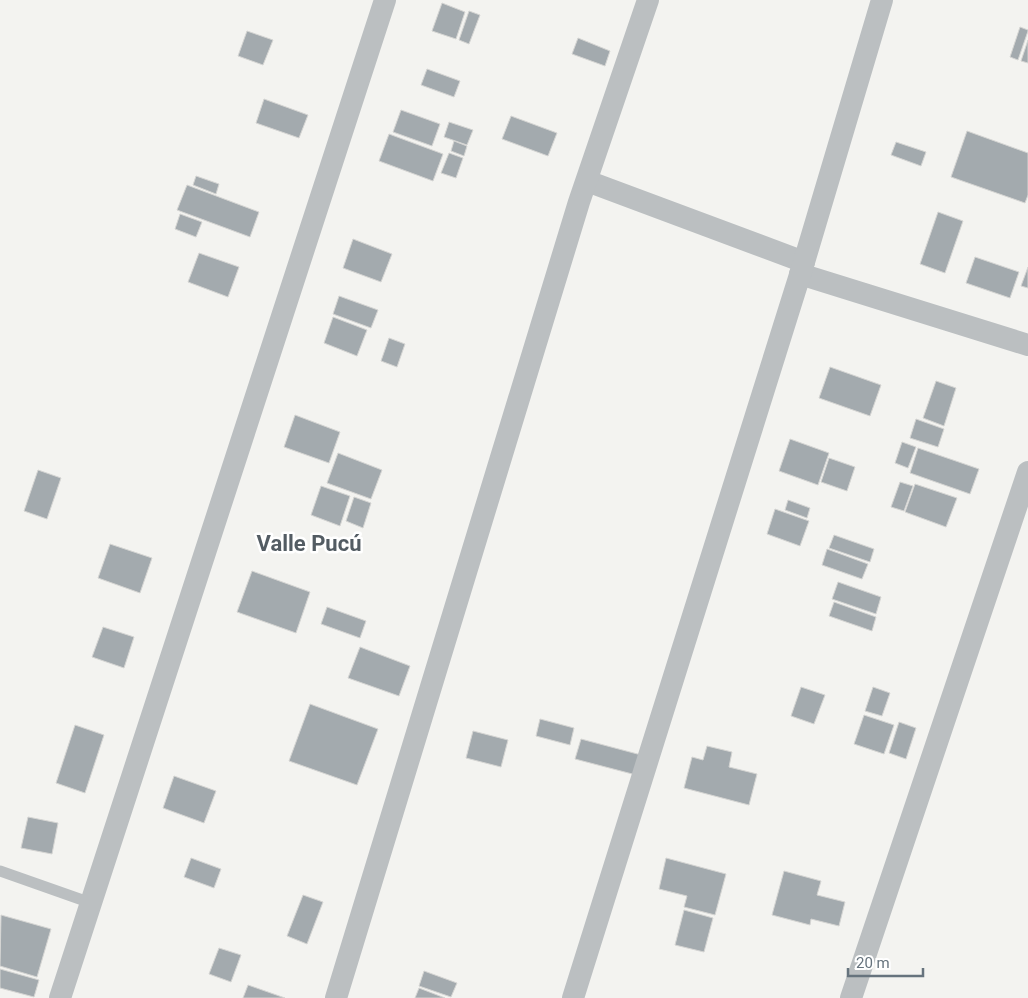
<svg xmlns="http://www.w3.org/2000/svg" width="1028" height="998" font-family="Roboto,sans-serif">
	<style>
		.building { fill: #a3aaae; stroke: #d5d5d3 }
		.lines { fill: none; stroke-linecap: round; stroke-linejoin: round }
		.lane { stroke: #bbbfc1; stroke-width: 11 }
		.street { stroke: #bbbfc1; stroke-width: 22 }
		.labels { text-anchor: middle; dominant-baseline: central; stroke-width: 5; stroke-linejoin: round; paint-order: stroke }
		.district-label { font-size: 22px; font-weight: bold; fill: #535c63; stroke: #fff }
	</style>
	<rect width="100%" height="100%" fill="#f3f3f0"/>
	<g class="building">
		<polygon points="442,3 465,12 456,39 432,31"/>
		<polygon points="469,11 480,15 469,44 459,40"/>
		<polygon points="1020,27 1028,30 1028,31 1018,60 1010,57"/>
		<polygon points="247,31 273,40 263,65 238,56"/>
		<polygon points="578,38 610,51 605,66 572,54"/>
		<polygon points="1028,40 1028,63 1021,61"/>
		<polygon points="427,69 460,81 454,97 421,85"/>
		<polygon points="264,99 308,115 299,138 256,123"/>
		<polygon points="401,110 440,124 432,146 393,132"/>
		<polygon points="511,116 557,133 548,156 502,139"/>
		<polygon points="449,122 473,130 467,145 444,137"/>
		<polygon points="967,131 1028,153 1028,195 1025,203 951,177"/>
		<polygon points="389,134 443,154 433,181 379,161"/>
		<polygon points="454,141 467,146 464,156 451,151"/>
		<polygon points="896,142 926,152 921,166 891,155"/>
		<polygon points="449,153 463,158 456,178 441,173"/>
		<polygon points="196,176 219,184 216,194 193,185"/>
		<polygon points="187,185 259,212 250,237 177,210"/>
		<polygon points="938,212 963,221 945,273 920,264"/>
		<polygon points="180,214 202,222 196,237 175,229"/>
		<polygon points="353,239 392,254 381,282 343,268"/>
		<polygon points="199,253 239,267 228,297 188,282"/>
		<polygon points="975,257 1019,272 1010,298 966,283"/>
		<polygon points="1028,267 1028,288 1021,286"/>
		<polygon points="339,296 378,310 371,328 333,314"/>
		<polygon points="333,317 367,330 357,356 324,343"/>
		<polygon points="389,338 405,344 397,367 381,361"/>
		<polygon points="830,367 881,385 870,416 819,398"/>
		<polygon points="936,381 956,388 944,426 923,418"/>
		<polygon points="295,415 340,432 329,463 284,447"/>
		<polygon points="916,419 944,429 938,447 910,438"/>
		<polygon points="790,439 829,453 818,485 779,471"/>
		<polygon points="902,442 916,447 908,468 895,463"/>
		<polygon points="918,448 979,469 970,494 910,473"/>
		<polygon points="338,453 382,470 371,499 327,483"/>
		<polygon points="829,458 855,467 847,491 821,482"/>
		<polygon points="38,470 61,478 47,519 24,511"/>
		<polygon points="900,482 913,486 904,511 891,507"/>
		<polygon points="915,484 957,498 946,527 905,512"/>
		<polygon points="321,486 350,496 340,526 311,515"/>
		<polygon points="354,497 371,503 363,528 346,521"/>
		<polygon points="788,500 810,508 807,518 785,510"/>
		<polygon points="775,509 809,521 800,546 767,534"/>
		<polygon points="834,535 874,549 870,562 829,548"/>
		<polygon points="110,544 152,558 140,593 98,578"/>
		<polygon points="827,549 868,564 862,579 822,565"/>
		<polygon points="252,571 310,592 296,633 237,612"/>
		<polygon points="838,582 881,597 876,614 832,599"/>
		<polygon points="834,602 876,617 872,631 829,616"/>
		<polygon points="327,607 366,621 360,638 321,624"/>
		<polygon points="103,627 134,637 124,668 92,657"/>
		<polygon points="360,647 410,666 399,696 348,678"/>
		<polygon points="801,687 825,695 814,724 791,716"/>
		<polygon points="873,687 890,693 882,716 865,711"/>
		<polygon points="310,704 378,729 357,785 289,761"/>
		<polygon points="864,715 894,725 884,754 854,744"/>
		<polygon points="540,719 574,728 570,745 536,736"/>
		<polygon points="899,722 916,728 906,759 889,753"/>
		<polygon points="75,725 104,735 85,793 56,783"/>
		<polygon points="473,731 508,740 501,767 466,758"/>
		<polygon points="581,739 645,756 640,776 575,759"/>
		<polygon points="707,746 732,752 729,767 757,774 749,805 684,788 692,757 703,760"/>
		<polygon points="174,776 216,791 204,823 163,808"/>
		<polygon points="28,817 58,823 52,854 21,848"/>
		<polygon points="191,858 221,869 214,888 184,877"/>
		<polygon points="666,858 726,874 715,915 684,907 687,896 659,889"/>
		<polygon points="784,871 821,881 817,895 845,902 839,926 811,919 810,925 772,915"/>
		<polygon points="303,895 323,902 307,944 287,936"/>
		<polygon points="684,910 713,918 704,952 675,945"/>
		<polygon points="1,915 51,929 37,977 0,966"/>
		<polygon points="219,948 241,955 231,982 209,974"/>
		<polygon points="0,969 39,980 34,997 0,988"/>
		<polygon points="424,971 457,983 451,997 419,986"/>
		<polygon points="248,985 285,998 243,998"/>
		<polygon points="419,988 445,998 415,998"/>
	</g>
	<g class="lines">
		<polyline class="lane" points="0,871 91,903"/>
		<g class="street">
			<polyline points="587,181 804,262"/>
			<polyline points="800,274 1028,345"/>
			<polyline points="60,998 385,0"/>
			<polyline points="336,998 579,202 648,0"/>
			<polyline points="573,998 804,262 882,0"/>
			<polyline points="851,998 1028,472"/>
		</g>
	</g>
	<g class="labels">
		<g class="district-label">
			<text x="309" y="543">Valle Pucú</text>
		</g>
	</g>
	<path d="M848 968v8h75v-8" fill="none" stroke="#66737d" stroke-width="2.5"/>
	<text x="856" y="968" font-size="15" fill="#66737d" stroke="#ffffff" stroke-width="4" paint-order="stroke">20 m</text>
</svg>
